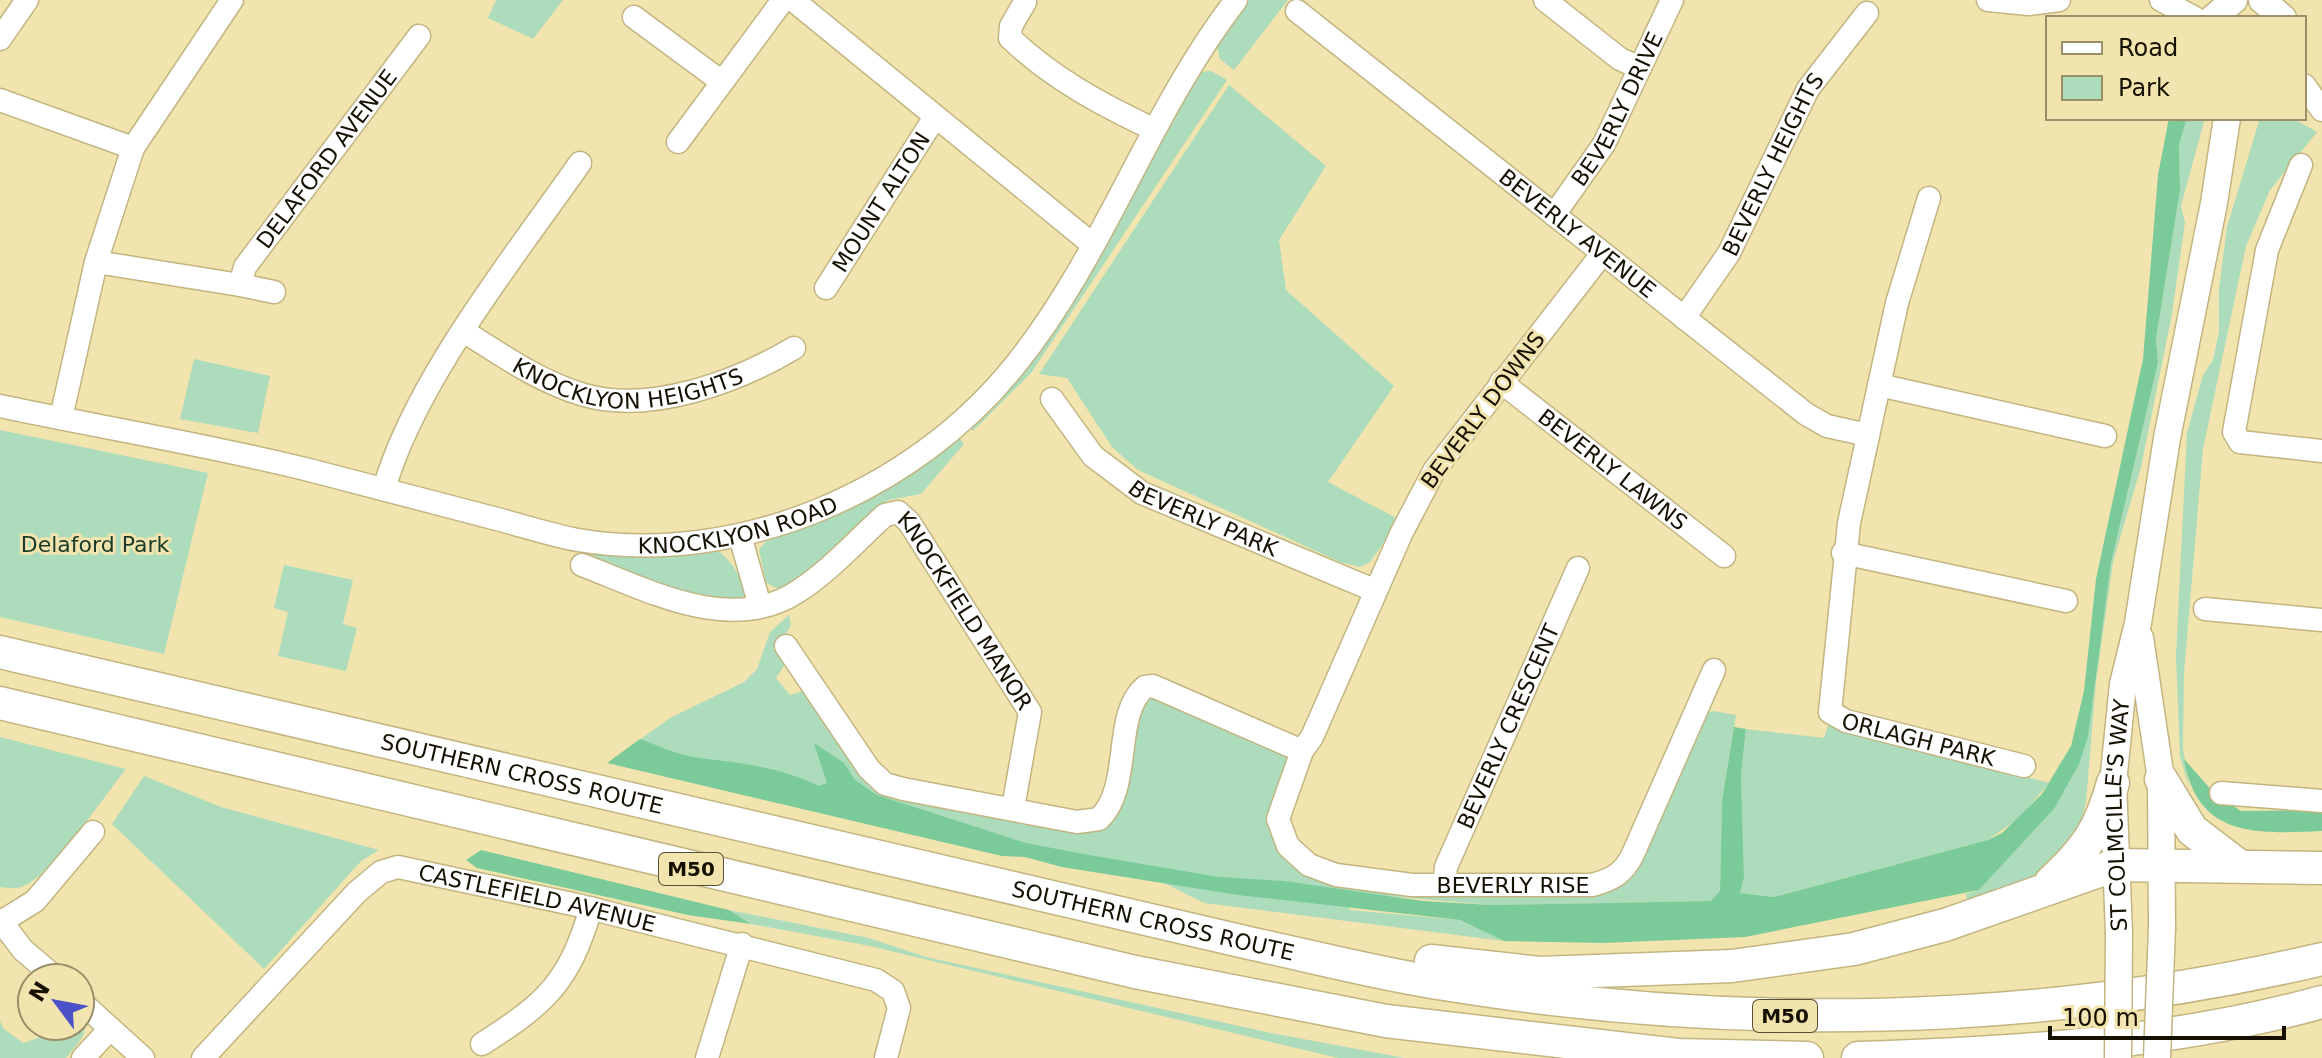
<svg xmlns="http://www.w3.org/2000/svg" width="2322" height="1058" font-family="'DejaVu Sans',sans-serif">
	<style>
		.green { fill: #acdcbc }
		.forest { fill: #7acb99 }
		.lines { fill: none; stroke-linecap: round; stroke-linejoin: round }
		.minor-casing { stroke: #c2b581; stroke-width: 25 }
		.major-casing { stroke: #c2b581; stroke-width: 29 }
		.highway-casing { stroke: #c2b581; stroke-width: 35 }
		.minor { stroke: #fff; stroke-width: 22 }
		.major { stroke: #fff; stroke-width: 26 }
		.highway { stroke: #fff; stroke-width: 32 }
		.major-bridge-casing { stroke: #c2b581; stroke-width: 29; stroke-linecap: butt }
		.major-bridge { stroke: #fff; stroke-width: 26 }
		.labels { text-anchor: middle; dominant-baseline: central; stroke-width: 6; stroke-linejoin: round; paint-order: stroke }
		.shield { fill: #f2e4ae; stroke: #575034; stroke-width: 2 }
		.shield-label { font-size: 20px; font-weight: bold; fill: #151000 }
		.street-label { font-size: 22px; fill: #151000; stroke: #f2e4ae }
		.park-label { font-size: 22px; fill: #193b27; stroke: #f2e4ae }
	</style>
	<rect width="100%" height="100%" fill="#f2e4ae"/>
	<g class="green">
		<polygon points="496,0 563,0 533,39 488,18"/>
		<polygon points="1245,0 1288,0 1234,70 1220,59 1216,42"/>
		<polygon points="1211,71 1227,80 1031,373 973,431 970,427 1023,372 1200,72"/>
		<polygon points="1229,85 1326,166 1279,240 1286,290 1394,386 1328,482 1400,520 1370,562 1360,567 1340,562 1138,470 1112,447 1067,378 1039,374"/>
		<polygon points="2187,118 2205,118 2181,206 2185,222 2172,314 2141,467 2113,562 2096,682 2086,802 2081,821 2065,843 2073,850 2044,874 1968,903 1966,894 1979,890 2054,809 2088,737 2111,563 2158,363 2156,339 2180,190 2179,145"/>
		<polygon points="2260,118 2292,118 2317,132 2270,190 2246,246 2203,449 2184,673 2183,748 2189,787 2180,756 2176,656 2187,433 2203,375 2213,360 2219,331 2219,289 2227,227"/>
		<polygon points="194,359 270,376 258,433 180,419"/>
		<polygon points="0,430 208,473 164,654 0,617"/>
		<path d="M959 437 964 444 921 494 888 500 807 575 779 589 766 583 759 550C780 519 828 518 860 503 895 485 927 460 959 437Z"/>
		<path d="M717 550C732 560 765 605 726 603 686 600 626 570 589 554L652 556Z"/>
		<polygon points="284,565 353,580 343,624 357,628 346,671 278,656 288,612 274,608"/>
		<polygon points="789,615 791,625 778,647 787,661 776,678 790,695 807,690 869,776 1092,830 1140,713 1148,700 1160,697 1283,752 1288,761 1272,808 1303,869 1611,890 1705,714 1713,711 1736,715 1722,801 1720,892 1711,901 1491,905 1352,893 1349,910 1460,920 1504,941 1204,903 1164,883 1062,867 631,746 670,718 744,682 757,669 770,632"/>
		<polygon points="1829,723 2049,783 2020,817 1988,840 1774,897 1740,893 1744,878 1741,775 1746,729 1824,738"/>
		<path d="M0 737 126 769C105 795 52 874 24 886 17 889 8 888 0 887Z"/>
		<polygon points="144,776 221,807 379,850 361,861 264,969 112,824"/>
		<polygon points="729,910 869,938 926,957 1271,1033 1405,1058 1338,1058 870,946 751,924"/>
		<path d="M80 1014C92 1032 78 1043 66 1058H0V1021L3 1028 23 1043 38 1038 46 1026H80Z"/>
	</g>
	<g class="forest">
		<path d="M2169 118H2187L2179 145 2180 190 2156 339 2158 363 2111 563 2088 737 2079 764 2054 809 1979 890 1745 937 1603 943 1504 941 1460 920 1238 895 1062 867 1025 857 1002 856 607 763 640 739C657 745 675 754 693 757 738 763 778 766 819 786L827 783 814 743 844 763 855 780 877 795 1026 843 1083 854 1219 877 1284 881 1423 901 1491 905 1711 901 1720 891 1722 801 1734 727 1746 729 1741 775 1744 878 1740 893 1774 897 1988 840 2002 833 2042 794 2071 746 2084 691 2096 579 2143 359 2158 175Z"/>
		<path d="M2184 759 2214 793 2241 811 2322 810V831C2257 834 2197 838 2184 759Z"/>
		<polygon points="481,850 729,910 751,924 688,915 477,868 466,860"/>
	</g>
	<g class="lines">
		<g class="minor-casing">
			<g id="minor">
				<polyline points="793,0 1092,244"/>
				<polyline points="1545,0 1620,59 1640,68"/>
				<polyline points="1988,0 2029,4 2059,0"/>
				<polyline points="2161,0 2195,18"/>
				<path d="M1025 2 1011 26 1010 38C1052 78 1100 104 1153 129"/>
				<path id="s1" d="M1297 11 1806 414 1827 426 1868 435"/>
				<polyline points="634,17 722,82"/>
				<polyline points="0,39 27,0"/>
				<polyline points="2304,85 2322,110"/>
				<polyline points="0,100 133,148 96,262 61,418"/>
				<polyline points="678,142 783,0"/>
				<polyline points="133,148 232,0"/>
				<polyline points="2301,165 2267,250 2234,432 2240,442 2322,451"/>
				<path id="s2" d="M1929 198 1897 303 1849 523 1830 712 1846 721 2024 766"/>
				<path id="s3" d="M1554 215 1604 144 1672 0"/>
				<path id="s4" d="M1602 254 1434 471 1401 534 1312 737 1302 751 1278 819 1288 846 1309 865 1336 875 1412 885H1592C1612 880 1624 873 1633 854L1714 670"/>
				<path id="s5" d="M96 262 240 285 245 267 419 36"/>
				<polyline points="240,285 274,292"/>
				<path id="s6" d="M826 288 935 117"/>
				<path id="s7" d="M1684 318 1729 253 1808 89 1867 13"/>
				<path id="s8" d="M465 332C503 356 540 382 584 395 651 414 737 382 794 348"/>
				<path id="s9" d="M1501 382 1724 556"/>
				<polyline points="1879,385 2105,436"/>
				<path id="s10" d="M1052 399 1093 456 1142 493 1376 591"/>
				<path id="s11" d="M0 406C104 428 210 445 313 471 374 487 435 503 497 519 524 526 550 535 578 540 739 567 915 491 1016 364 1105 253 1149 113 1236 0"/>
				<path d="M384 489C415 380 515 256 580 163"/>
				<polyline points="740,536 760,606"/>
				<polyline points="1843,553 2066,601"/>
				<path id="s12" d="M582 565C648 590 730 635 797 592 830 571 856 541 885 515L898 512 909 522 1030 712 1013 808"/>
				<polyline points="2205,609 2322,620"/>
				<path d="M786 646 869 769 885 784 903 789 1077 822 1099 819C1133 787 1112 714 1145 687L1153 686 1302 751"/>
				<polyline points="2221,793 2322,801"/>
				<path id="s13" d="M1444 885 1446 867 1578 568"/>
				<polyline points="0,920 23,950 56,978"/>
				<polyline points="1,922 35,901 93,832"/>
				<polyline points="80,1001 143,1058"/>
				<path d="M482 1044C546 1003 569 983 591 908"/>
				<polyline points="83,1058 110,1029"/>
				<path id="s14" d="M203 1058 357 892 381 872 398 867 577 905 876 980 893 991 899 1008 886 1058"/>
				<polyline points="707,1058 742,944"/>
			</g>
		</g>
		<g class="major-casing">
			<g id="major">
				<polyline points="2262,0 2283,18"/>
				<polyline points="2213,18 2234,0"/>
				<polyline points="2140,638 2161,779 2162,927"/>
				<path id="s15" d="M2119 933 2113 783 2123 684 2138 623 2167 438 2214 203 2227 118"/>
			</g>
		</g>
		<g class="highway-casing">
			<g id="highway">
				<path id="s16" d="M0 652 1249 943C1314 957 1379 974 1444 984 1736 1031 2034 1027 2322 959"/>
				<polyline points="0,703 1135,972 1386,1021 1678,1055 1807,1058"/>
				<polyline points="2161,779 2192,830 2239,866"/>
				<path d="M2051 882C2087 849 2100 829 2113 783"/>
				<polyline points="1431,961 1540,973 1732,966 1854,949 1945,925 2116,865 2322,868"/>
				<path d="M1858 1058C2014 1053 2170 1044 2322 1002"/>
			</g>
		</g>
		<use href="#minor" class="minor"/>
		<use href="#major" class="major"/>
		<use href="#highway" class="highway"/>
		<g class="major-bridge-casing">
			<g id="major-bridge">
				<polyline points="2118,1058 2119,933"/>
				<polyline points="2157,1058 2162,927"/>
			</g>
		</g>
		<use href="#major-bridge" class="major-bridge"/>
	</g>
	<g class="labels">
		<g class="shield">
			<rect x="659" y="853" width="64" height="32" rx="6"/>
			<rect x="1753" y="1000" width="64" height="32" rx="6"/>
		</g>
		<g class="shield-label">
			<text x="691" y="869">M50</text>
			<text x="1785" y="1016">M50</text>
		</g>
		<g class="street-label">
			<text stroke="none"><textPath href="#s3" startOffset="124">BEVERLY DRIVE</textPath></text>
			<text stroke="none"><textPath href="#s5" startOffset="300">DELAFORD AVENUE</textPath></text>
			<text stroke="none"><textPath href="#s7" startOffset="178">BEVERLY HEIGHTS</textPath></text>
			<text stroke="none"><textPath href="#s6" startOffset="102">MOUNT ALTON</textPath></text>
			<text stroke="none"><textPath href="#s1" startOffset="358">BEVERLY AVENUE</textPath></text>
			<text stroke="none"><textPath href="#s8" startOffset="178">KNOCKLYON HEIGHTS</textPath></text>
			<text transform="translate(1483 410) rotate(-53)">BEVERLY DOWNS</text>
			<text stroke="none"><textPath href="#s9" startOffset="142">BEVERLY LAWNS</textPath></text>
			<text stroke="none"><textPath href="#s10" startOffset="198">BEVERLY PARK</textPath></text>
			<text stroke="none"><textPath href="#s11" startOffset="756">KNOCKLYON ROAD</textPath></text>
			<text stroke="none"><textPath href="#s12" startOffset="476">KNOCKFIELD MANOR</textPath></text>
			<text stroke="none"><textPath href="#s13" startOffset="172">BEVERLY CRESCENT</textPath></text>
			<text stroke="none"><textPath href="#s2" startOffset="618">ORLAGH PARK</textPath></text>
			<text stroke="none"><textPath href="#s16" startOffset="536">SOUTHERN CROSS ROUTE</textPath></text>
			<text stroke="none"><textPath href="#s15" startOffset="118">ST COLMCILLE'S WAY</textPath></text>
			<text stroke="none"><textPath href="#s4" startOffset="920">BEVERLY RISE</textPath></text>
			<text stroke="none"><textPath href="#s14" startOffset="418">CASTLEFIELD AVENUE</textPath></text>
			<text stroke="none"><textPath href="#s16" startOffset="1184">SOUTHERN CROSS ROUTE</textPath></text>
		</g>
		<g class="park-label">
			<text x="95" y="544">Delaford Park</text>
		</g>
	</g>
	<rect x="2046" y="16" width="260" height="104" fill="#f2e4ae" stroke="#9a8f68" stroke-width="2"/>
	<rect x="2062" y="42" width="40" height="12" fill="#ffffff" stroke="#9a8f68" stroke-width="2"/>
	<text x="2118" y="56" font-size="24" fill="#151000">Road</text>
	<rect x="2062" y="76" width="40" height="24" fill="#acdcbc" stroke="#9a8f68" stroke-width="2"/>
	<text x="2118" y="96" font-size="24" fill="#151000">Park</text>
	<g transform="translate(56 1002) rotate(302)"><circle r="38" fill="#f2e4ae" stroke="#9a8f68" stroke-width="2"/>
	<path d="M0-6L14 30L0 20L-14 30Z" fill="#4b51c7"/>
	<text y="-12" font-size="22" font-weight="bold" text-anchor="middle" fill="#151000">N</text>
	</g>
	<path d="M2050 1026v12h234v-12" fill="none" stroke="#151000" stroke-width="4"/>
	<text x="2062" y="1026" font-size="24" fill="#151000" stroke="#f2e4ae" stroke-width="6" paint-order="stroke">100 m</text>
</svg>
